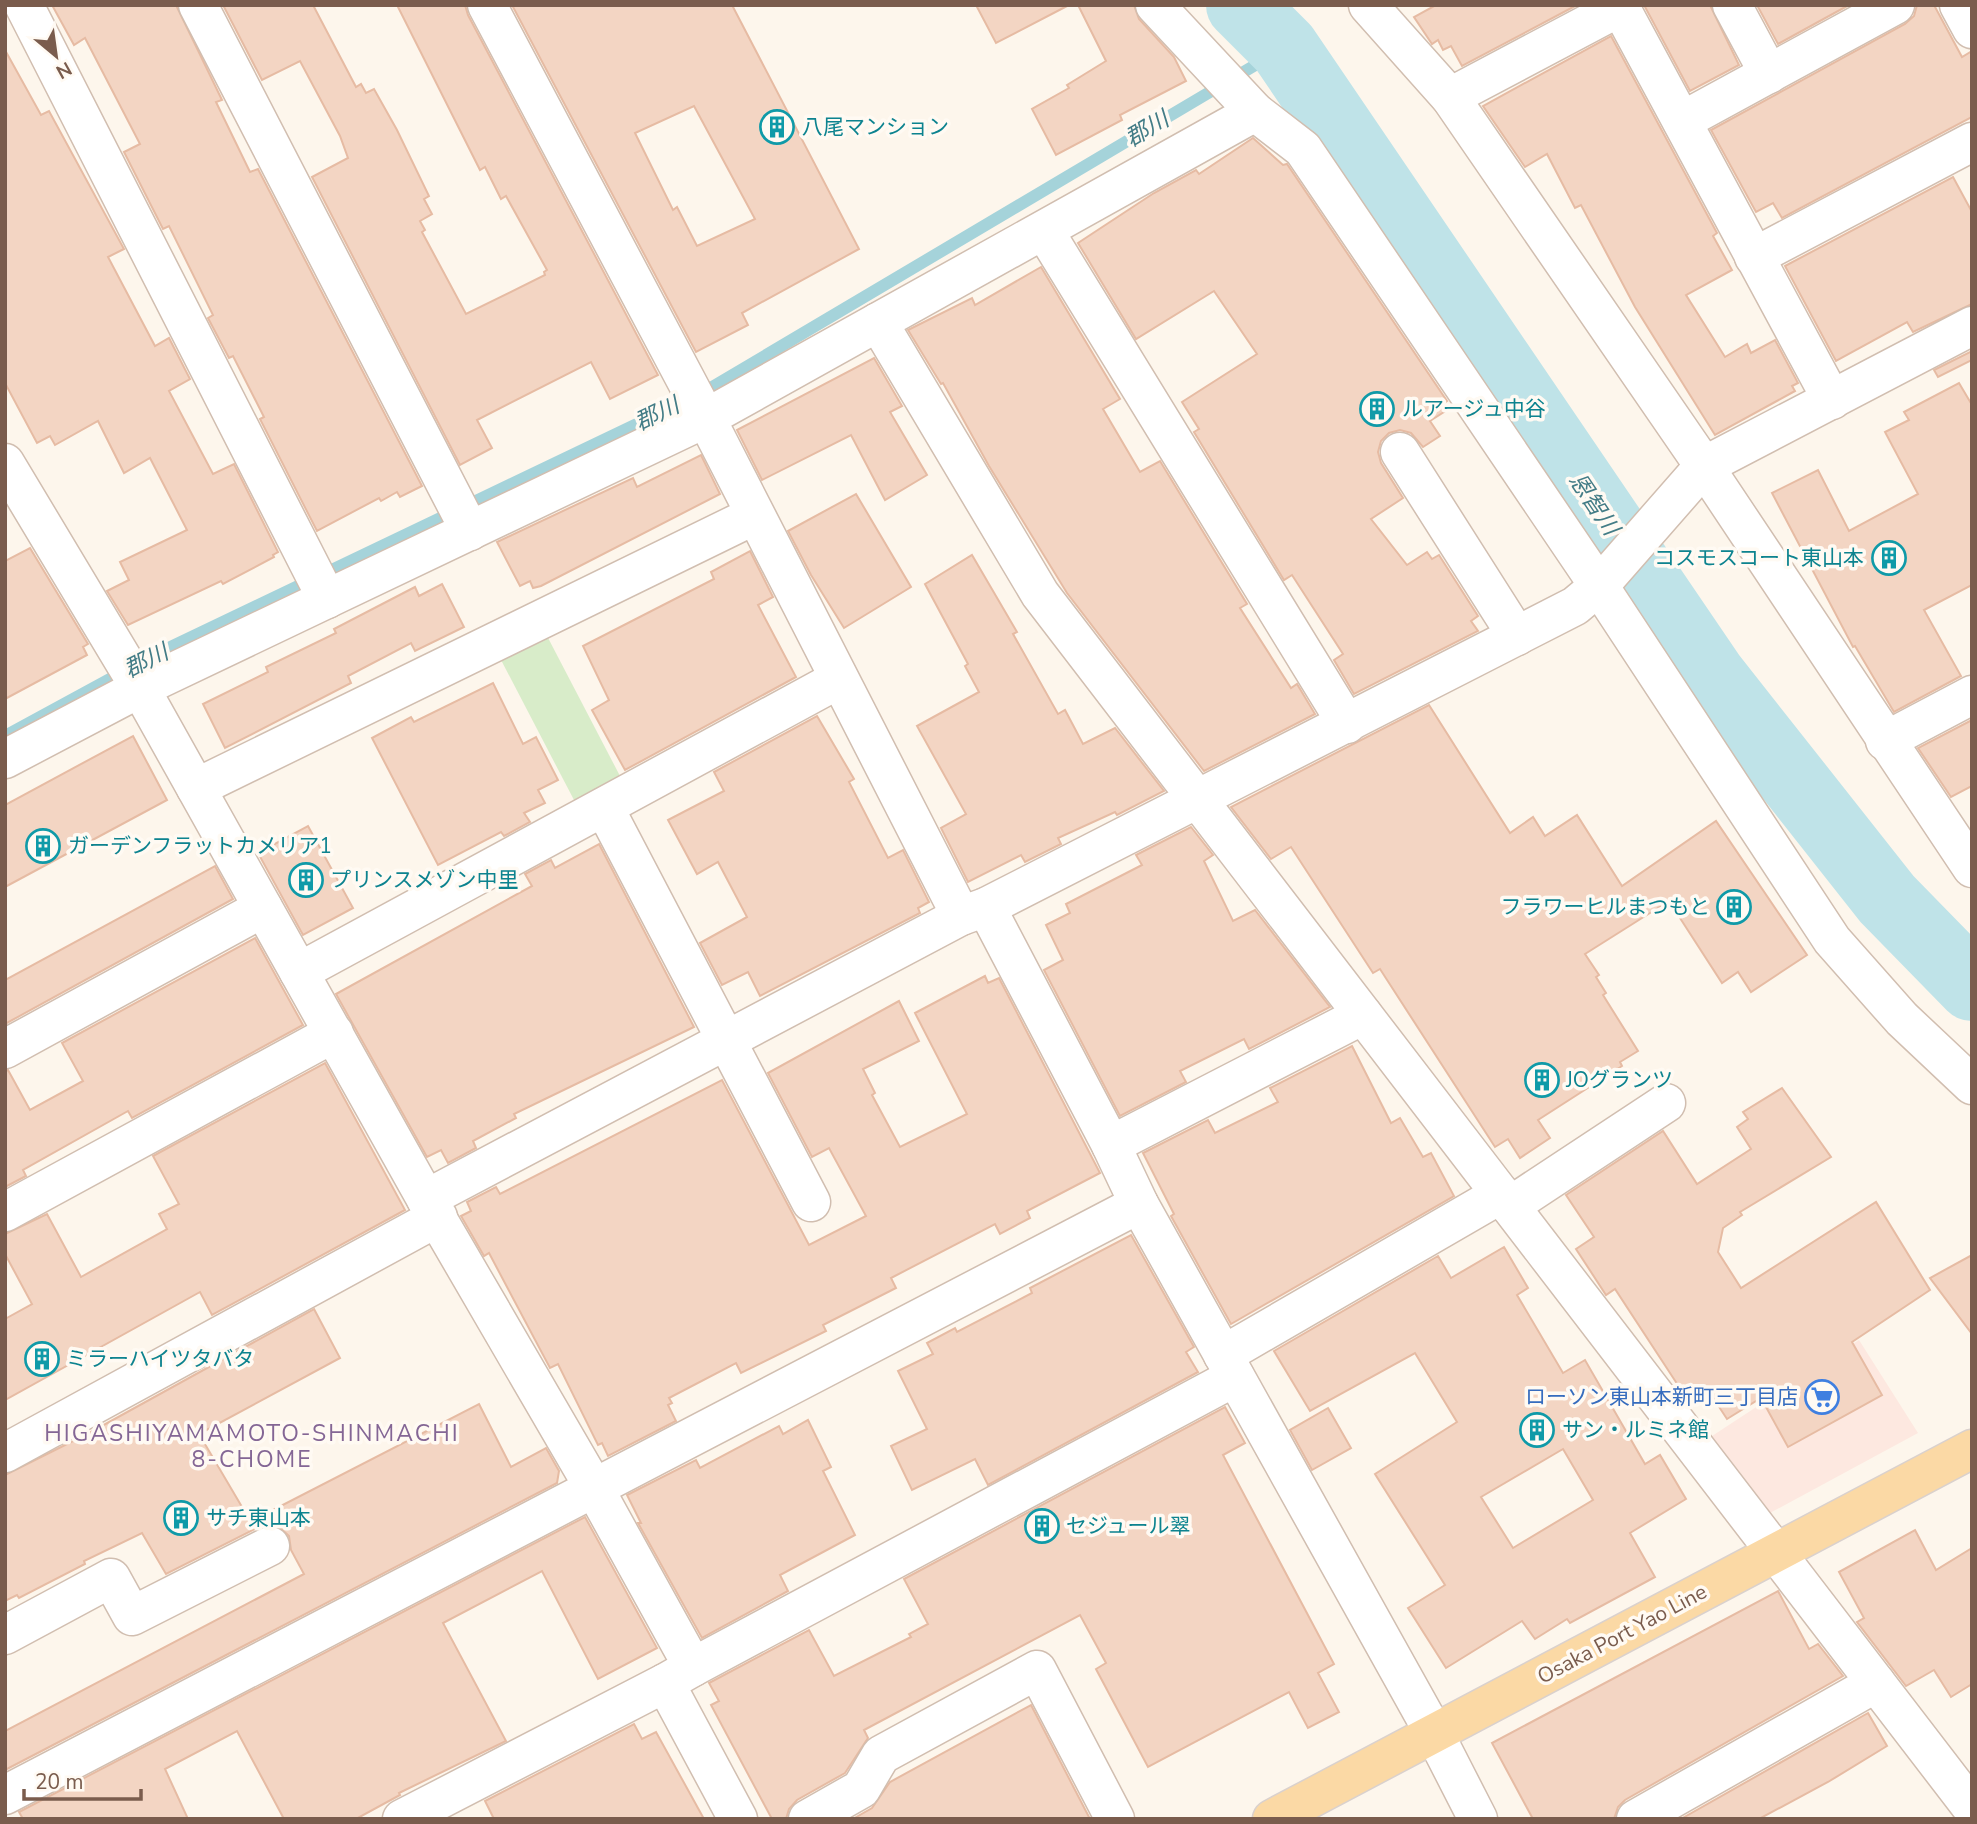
<svg xmlns="http://www.w3.org/2000/svg" width="1977" height="1824" font-family="'Nunito Sans','Noto Sans JP',sans-serif">
	<style>
		.commercial { fill: #fde8e0 }
		.green { fill: #d8ecc9 }
		.lines { fill: none; stroke-linecap: round; stroke-linejoin: round }
		.stream { stroke: #a5d3da; stroke-width: 12 }
		.river { stroke: #bfe3e8; stroke-width: 70 }
		.building { fill: #f3d5c3; stroke: #e6bba3; stroke-width: 2; fill-rule: evenodd }
		.street-casing { stroke: #d1beb0; stroke-width: 41 }
		.primary-casing { stroke: #dad1cd; stroke-width: 41 }
		.street { stroke: #fff; stroke-width: 38 }
		.primary { stroke: #fbd9a5; stroke-width: 38 }
		.labels { text-anchor: middle; dominant-baseline: central; stroke-width: 7; stroke-linejoin: round; paint-order: stroke }
		.culture-label { font-size: 21px; fill: #0d838f; stroke: #fffaf3; text-anchor: start }
		.shop-label { font-size: 21px; fill: #366cbe; stroke: #fffaf3; text-anchor: end }
		.street-label { font-size: 21px; fill: #7a5c4d; stroke: #fffaf3 }
		.water-label { font-size: 23px; font-style: italic; fill: #437c86; stroke: #fffaf3 }
		.neighbourhood-label { font-size: 23px; letter-spacing: 2px; fill: #846695; stroke: #fffaf3 }
	</style>
	<rect width="100%" height="100%" fill="#fdf6ec"/>
	<polygon class="commercial" points="1859,1340 1918,1433 1770,1513 1709,1438"/>
	<polygon class="green" points="546,634 620,776 574,800 500,658"/>
	<g class="lines">
		<polyline class="stream" points="5,736 154,655 704,392 1284,48"/>
		<polyline class="river" points="1241,5 1284,48 1711,676 1887,899 1972,986"/>
	</g>
	<g class="building">
		<polygon points="52,5 176,5 222,100 216,102 250,172 258,169 422,486 400,497 397,492 381,501 379,498 317,531 260,419 264,417 233,356 229,358 208,318 213,315 169,226 163,229 124,152 140,144 85,38 74,45"/>
		<polygon points="223,5 313,5 356,87 361,84 366,93 374,89 397,130 429,196 424,199 432,214 420,221 425,230 422,232 466,314 545,275 544,272 547,270 506,196 501,199 485,167 480,170 397,5 465,5 468,15 658,375 610,399 591,362 477,420 492,448 460,465 312,177 348,158 340,136 300,61 262,80"/>
		<path d="M512 5H732L859 249 742 313 748 325 696 352ZM694 106 755 219 697 246 677 207 673 210 635 133Z"/>
		<polygon points="976,5 1069,5 996,43"/>
		<polygon points="1078,5 1134,5 1139,19 1174,57 1186,81 1120,115 1122,120 1056,155 1032,109 1069,88 1067,85 1106,61"/>
		<polygon points="1436,5 1577,5 1462,66 1451,46 1443,50 1438,40 1432,44 1414,17"/>
		<polygon points="1644,5 1710,5 1739,65 1690,91"/>
		<polygon points="1757,5 1849,5 1778,44"/>
		<polygon points="1917,5 1934,5 1962,57 1972,51 1972,117 1782,218 1773,203 1756,212 1711,130 1905,24 1914,16"/>
		<polygon points="1611,36 1717,233 1713,236 1732,270 1686,295 1725,357 1747,344 1751,353 1775,340 1798,383 1792,386 1795,391 1715,435 1635,307 1581,205 1575,208 1547,154 1525,167 1483,106"/>
		<polygon points="5,50 41,115 49,111 124,249 108,257 155,346 169,338 190,379 169,391 213,474 234,464 278,552 273,555 274,557 223,584 221,581 128,625 107,591 129,580 120,562 187,530 150,458 124,473 98,421 55,445 50,436 37,443 5,383"/>
		<polygon points="1253,138 1283,165 1287,164 1447,401 1440,406 1444,412 1430,421 1440,436 1423,447 1411,433 1400,430 1389,433 1381,441 1378,452 1381,463 1403,498 1371,519 1407,565 1427,552 1432,559 1439,555 1478,616 1471,621 1478,631 1354,694 1334,660 1343,654 1292,575 1284,580 1194,432 1199,429 1182,402 1257,354 1214,291 1136,339 1078,243 1154,193 1196,170 1199,174"/>
		<polygon points="1953,177 1972,212 1972,304 1913,332 1907,322 1836,361 1785,266"/>
		<polygon points="1041,267 1120,399 1103,409 1140,472 1160,461 1247,604 1240,608 1291,688 1297,684 1315,714 1204,771 1067,593 989,466 943,383 941,384 908,330 972,298 975,305"/>
		<polygon points="1972,351 1972,360 1938,377 1934,370"/>
		<polygon points="874,358 902,406 890,412 927,475 885,500 851,435 762,480 737,430"/>
		<polygon points="1959,383 1972,405 1972,585 1924,610 1961,676 1894,712 1855,646 1853,647 1772,493 1818,470 1849,531 1918,494 1885,432 1909,420 1904,412"/>
		<polygon points="701,455 720,494 541,586 533,588 530,581 520,586 497,542 633,478 637,487"/>
		<polygon points="856,494 911,587 844,628 811,575 788,531"/>
		<polygon points="30,548 88,644 83,647 87,655 5,699 5,561"/>
		<polygon points="750,551 773,597 758,605 796,677 625,770 592,710 609,700 583,646 714,579 711,572"/>
		<polygon points="972,555 1017,632 1013,634 1058,714 1065,710 1083,744 1115,728 1164,791 1117,815 1115,812 1058,838 1061,844 1025,862 1021,855 968,882 941,828 966,814 917,726 979,692 965,666 968,664 925,584"/>
		<polygon points="442,584 464,627 415,651 411,643 348,676 351,683 225,748 203,704 268,672 266,667 336,633 334,629 415,587 419,596"/>
		<polygon points="493,683 523,744 536,737 558,780 538,790 545,803 524,813 530,822 504,836 501,832 438,865 372,738 411,717 414,722"/>
		<polygon points="1429,705 1510,833 1533,817 1545,836 1577,815 1622,886 1716,821 1807,955 1751,992 1738,972 1722,983 1669,901 1585,954 1599,975 1596,977 1606,993 1603,995 1638,1051 1620,1062 1622,1066 1538,1120 1550,1138 1520,1158 1508,1139 1495,1147 1380,969 1373,973 1291,847 1271,859 1231,807"/>
		<polygon points="817,716 854,779 849,782 888,858 903,850 929,902 918,908 920,913 760,996 748,972 722,985 700,943 747,917 718,862 697,874 668,820 724,791 714,772"/>
		<polygon points="1972,720 1972,786 1951,797 1918,748"/>
		<polygon points="133,736 167,800 5,887 5,805"/>
		<polygon points="308,826 353,908 303,935 258,853"/>
		<polygon points="1191,827 1213,855 1204,861 1233,921 1255,910 1330,1007 1249,1049 1244,1039 1180,1071 1186,1082 1120,1116 1044,970 1063,960 1046,925 1070,913 1066,904 1142,865 1136,855"/>
		<polygon points="599,844 694,1027 514,1114 516,1118 473,1141 476,1148 448,1163 441,1150 427,1157 336,994 532,886 525,874 551,860 555,868"/>
		<polygon points="215,866 233,899 5,1024 5,980"/>
		<polygon points="255,938 303,1025 132,1118 128,1111 23,1170 26,1176 5,1187 5,1071 8,1070 30,1110 83,1081 62,1043"/>
		<polygon points="985,976 988,983 999,978 1100,1173 1027,1211 1030,1218 1000,1234 995,1224 891,1278 896,1288 823,1325 826,1331 741,1373 736,1363 669,1398 672,1403 668,1405 676,1421 608,1456 602,1443 598,1445 558,1364 550,1368 489,1253 484,1256 461,1216 471,1211 467,1202 496,1187 500,1194 722,1080 809,1245 866,1216 829,1148 812,1157 768,1073 899,1001 919,1041 863,1069 875,1093 872,1095 900,1147 967,1114 915,1013"/>
		<polygon points="1352,1046 1391,1123 1400,1118 1423,1157 1431,1153 1454,1196 1231,1324 1171,1216 1174,1214 1143,1153 1208,1120 1215,1133 1278,1102 1270,1088"/>
		<polygon points="325,1063 405,1210 212,1315 200,1292 5,1400 5,1319 32,1304 5,1254 5,1234 47,1214 81,1277 167,1229 159,1214 179,1204 153,1156"/>
		<polygon points="1782,1088 1831,1157 1740,1212 1742,1215 1723,1228 1718,1252 1741,1288 1876,1202 1930,1290 1852,1342 1882,1395 1788,1447 1761,1398 1727,1419 1706,1387 1687,1399 1615,1289 1606,1295 1576,1249 1594,1237 1566,1195 1663,1131 1697,1184 1751,1149 1737,1127 1748,1119 1743,1112"/>
		<polygon points="1131,1235 1194,1347 1186,1352 1198,1372 988,1485 975,1459 912,1490 891,1446 927,1429 898,1371 933,1354 927,1343 955,1328 957,1332 1032,1293 1030,1288"/>
		<path d="M1504 1247 1528 1288 1517 1295 1563 1373 1585 1360 1645 1464 1660 1455 1686 1499 1630 1533 1655 1577 1570 1623 1567 1619 1535 1639 1522 1621 1446 1668 1408 1608 1445 1585 1375 1474 1457 1422 1415 1353 1310 1411 1274 1351 1438 1256 1451 1278ZM1563 1449 1593 1500 1513 1548 1481 1497Z"/>
		<polygon points="1972,1255 1972,1334 1930,1278"/>
		<polygon points="314,1309 340,1358 199,1434 255,1529 166,1574 142,1533 84,1561 85,1564 19,1598 17,1595 5,1601 5,1475 91,1432"/>
		<polygon points="479,1404 511,1467 546,1448 559,1471 557,1483 5,1770 5,1731 304,1574 291,1550 289,1536 279,1527 271,1511"/>
		<polygon points="1225,1407 1245,1443 1223,1455 1334,1664 1318,1673 1339,1712 1308,1728 1289,1692 1148,1767 1096,1669 1106,1663 1080,1615 864,1730 868,1738 845,1773 797,1800 789,1809 786,1819 772,1819 711,1705 719,1701 709,1683 809,1630 834,1676 911,1637 909,1634 928,1624 904,1579"/>
		<polygon points="1328,1408 1351,1448 1312,1470 1290,1430"/>
		<polygon points="808,1420 831,1467 823,1471 855,1535 780,1575 788,1591 702,1638 638,1523 641,1523 627,1495 696,1460 700,1468 779,1426 783,1434"/>
		<polygon points="585,1517 657,1648 598,1679 542,1571 443,1623 506,1741 399,1793 400,1795 356,1819 284,1819 237,1731 165,1769 188,1819 23,1819 19,1812"/>
		<polygon points="1915,1530 1936,1570 1972,1548 1972,1684 1951,1697 1934,1670 1906,1686 1857,1622 1864,1618 1839,1572"/>
		<polygon points="1778,1591 1809,1649 1818,1644 1843,1676 1625,1800 1618,1807 1614,1819 1533,1819 1492,1743"/>
		<polygon points="1031,1705 1090,1819 853,1819 872,1808 890,1782"/>
		<polygon points="1868,1713 1887,1746 1828,1782 1759,1819 1681,1819"/>
		<polygon points="634,1724 642,1739 656,1732 704,1819 494,1819 485,1801"/>
	</g>
	<g class="lines">
		<g class="street-casing">
			<g id="street">
				<polyline points="24,5 327,599"/>
				<polyline points="198,5 470,531"/>
				<polyline points="487,5 706,418 961,916"/>
				<polyline points="1155,5 1255,112 1303,149 1599,586 1832,940 1902,1019 1972,1085"/>
				<polyline points="1368,5 1450,97 1704,466 1972,868"/>
				<polyline points="1619,5 1832,400"/>
				<polyline points="1732,5 1769,74"/>
				<polyline points="1959,5 1972,29"/>
				<polyline points="1450,97 1620,7"/>
				<polyline points="1682,121 1895,5"/>
				<polyline points="1045,232 1347,724"/>
				<polyline points="1754,257 1972,142"/>
				<polyline points="878,322 1040,594 1972,1808"/>
				<polyline points="1400,452 1517,636"/>
				<polyline points="5,463 140,688 426,1199 593,1486 693,1667 665,1683 738,1819"/>
				<polyline points="1885,741 1972,695"/>
				<polyline points="5,759 140,688 706,418 1255,112"/>
				<polyline points="196,788 755,515"/>
				<polyline points="604,807 811,1202"/>
				<polyline points="986,907 1111,1145 1139,1204 1434,1733 1478,1819"/>
				<polyline points="299,972 839,679"/>
				<polyline points="5,1049 263,908"/>
				<polyline points="1111,1145 1363,1015"/>
				<polyline points="426,1199 961,916 986,907 1575,606 1599,586 1704,466 1972,326"/>
				<polyline points="1510,1206 1666,1103"/>
				<polyline points="5,1212 334,1033"/>
				<polyline points="1223,1355 1501,1194"/>
				<polyline points="5,1453 438,1217"/>
				<polyline points="5,1635 111,1578 132,1616 270,1546"/>
				<polyline points="693,1667 1235,1377"/>
				<polyline points="5,1795 1139,1204"/>
				<polyline points="402,1819 665,1683"/>
				<polyline points="808,1819 861,1789 881,1755 1037,1670 1115,1819"/>
				<polyline points="1636,1819 1876,1683"/>
			</g>
		</g>
		<g class="primary-casing">
			<polyline id="primary" points="1272,1819 1972,1449"/>
		</g>
		<use href="#street" class="street"/>
		<use href="#primary" class="primary"/>
	</g>
	<defs>
		<g id="building-ring" transform="scale(1.75)"><circle r="9.5" fill="#fffaf3" stroke="#0f9aa8" stroke-width="1.5"/><path d="M-4-6H4V6H1V3H-1V6H-4ZM-2.5-4.3h1.7v1.8h-1.7ZM.8-4.3h1.7v1.8H.8ZM-2.5-1h1.7V.8h-1.7ZM.8-1h1.7V.8H.8Z" fill="#0f9aa8"/></g>
		<g id="supermarket-ring" transform="scale(1.75)"><circle r="9.5" fill="#fffaf3" stroke="#3f7fe0" stroke-width="1.5"/><path d="M-6-5.5h2.5l.6 2H6L4.5 2H-2.5L-4.4-4H-6ZM-1.5 3.2a1.3 1.3 0 1 0 .1 0ZM3 3.2a1.3 1.3 0 1 0 .1 0Z" fill="#3f7fe0"/></g>
	</defs>
	<g fill-rule="evenodd">
		<use href="#building-ring" x="777" y="127"/>
		<use href="#building-ring" x="1377" y="409"/>
		<use href="#building-ring" x="1889" y="558"/>
		<use href="#building-ring" x="43" y="846"/>
		<use href="#building-ring" x="306" y="880"/>
		<use href="#building-ring" x="1734" y="907"/>
		<use href="#building-ring" x="1542" y="1080"/>
		<use href="#building-ring" x="42" y="1359"/>
		<use href="#supermarket-ring" x="1822" y="1397"/>
		<use href="#building-ring" x="1537" y="1430"/>
		<use href="#building-ring" x="181" y="1518"/>
		<use href="#building-ring" x="1042" y="1526"/>
	</g>
	<g class="labels">
		<g class="culture-label">
			<text x="802" y="127">八尾マンション</text>
			<text x="1402" y="409">ルアージュ中谷</text>
			<text x="1864" y="558" text-anchor="end">コスモスコート東山本</text>
			<text x="68" y="846">ガーデンフラットカメリア1</text>
			<text x="330" y="880">プリンスメゾン中里</text>
			<text x="1710" y="907" text-anchor="end">フラワーヒルまつもと</text>
			<text x="1566" y="1080">JOグランツ</text>
			<text x="66" y="1359">ミラーハイツタバタ</text>
			<text x="1562" y="1430">サン・ルミネ館</text>
			<text x="206" y="1518">サチ東山本</text>
			<text x="1066" y="1526">セジュール翠</text>
		</g>
		<g class="shop-label">
			<text x="1798" y="1397">ローソン東山本新町三丁目店</text>
		</g>
		<g class="street-label">
			<text transform="translate(1622 1634) rotate(-28)">Osaka Port Yao Line</text>
		</g>
		<g class="water-label">
			<text transform="translate(1147 129) rotate(-31)">郡川</text>
			<text transform="translate(657 414) rotate(-26)">郡川</text>
			<text transform="translate(1594 504) rotate(56)">恩智川</text>
			<text transform="translate(146 661) rotate(-27)">郡川</text>
		</g>
		<g class="neighbourhood-label">
			<text x="252" y="1433">HIGASHIYAMAMOTO-SHINMACHI<tspan x="252" dy="26">8-CHOME</tspan></text>
		</g>
	</g>
	<rect width="1977" height="1824" fill="none" stroke="#7a5c4d" stroke-width="14"/>
	<g transform="translate(56 56) rotate(151)" stroke="#fffaf3" stroke-width="5" paint-order="stroke">
	<path d="M0-5L12 26L0 18L-12 26Z" fill="#7a5c4d"/>
	<text y="-10" font-size="19" font-weight="bold" text-anchor="middle" fill="#7a5c4d">N</text>
	</g>
	<path d="M24 1789v10h117v-10" fill="none" stroke="#7a5c4d" stroke-width="3.5"/>
	<text x="35" y="1789" font-size="21" fill="#7a5c4d" stroke="#fffaf3" stroke-width="5" paint-order="stroke">20 m</text>
</svg>
